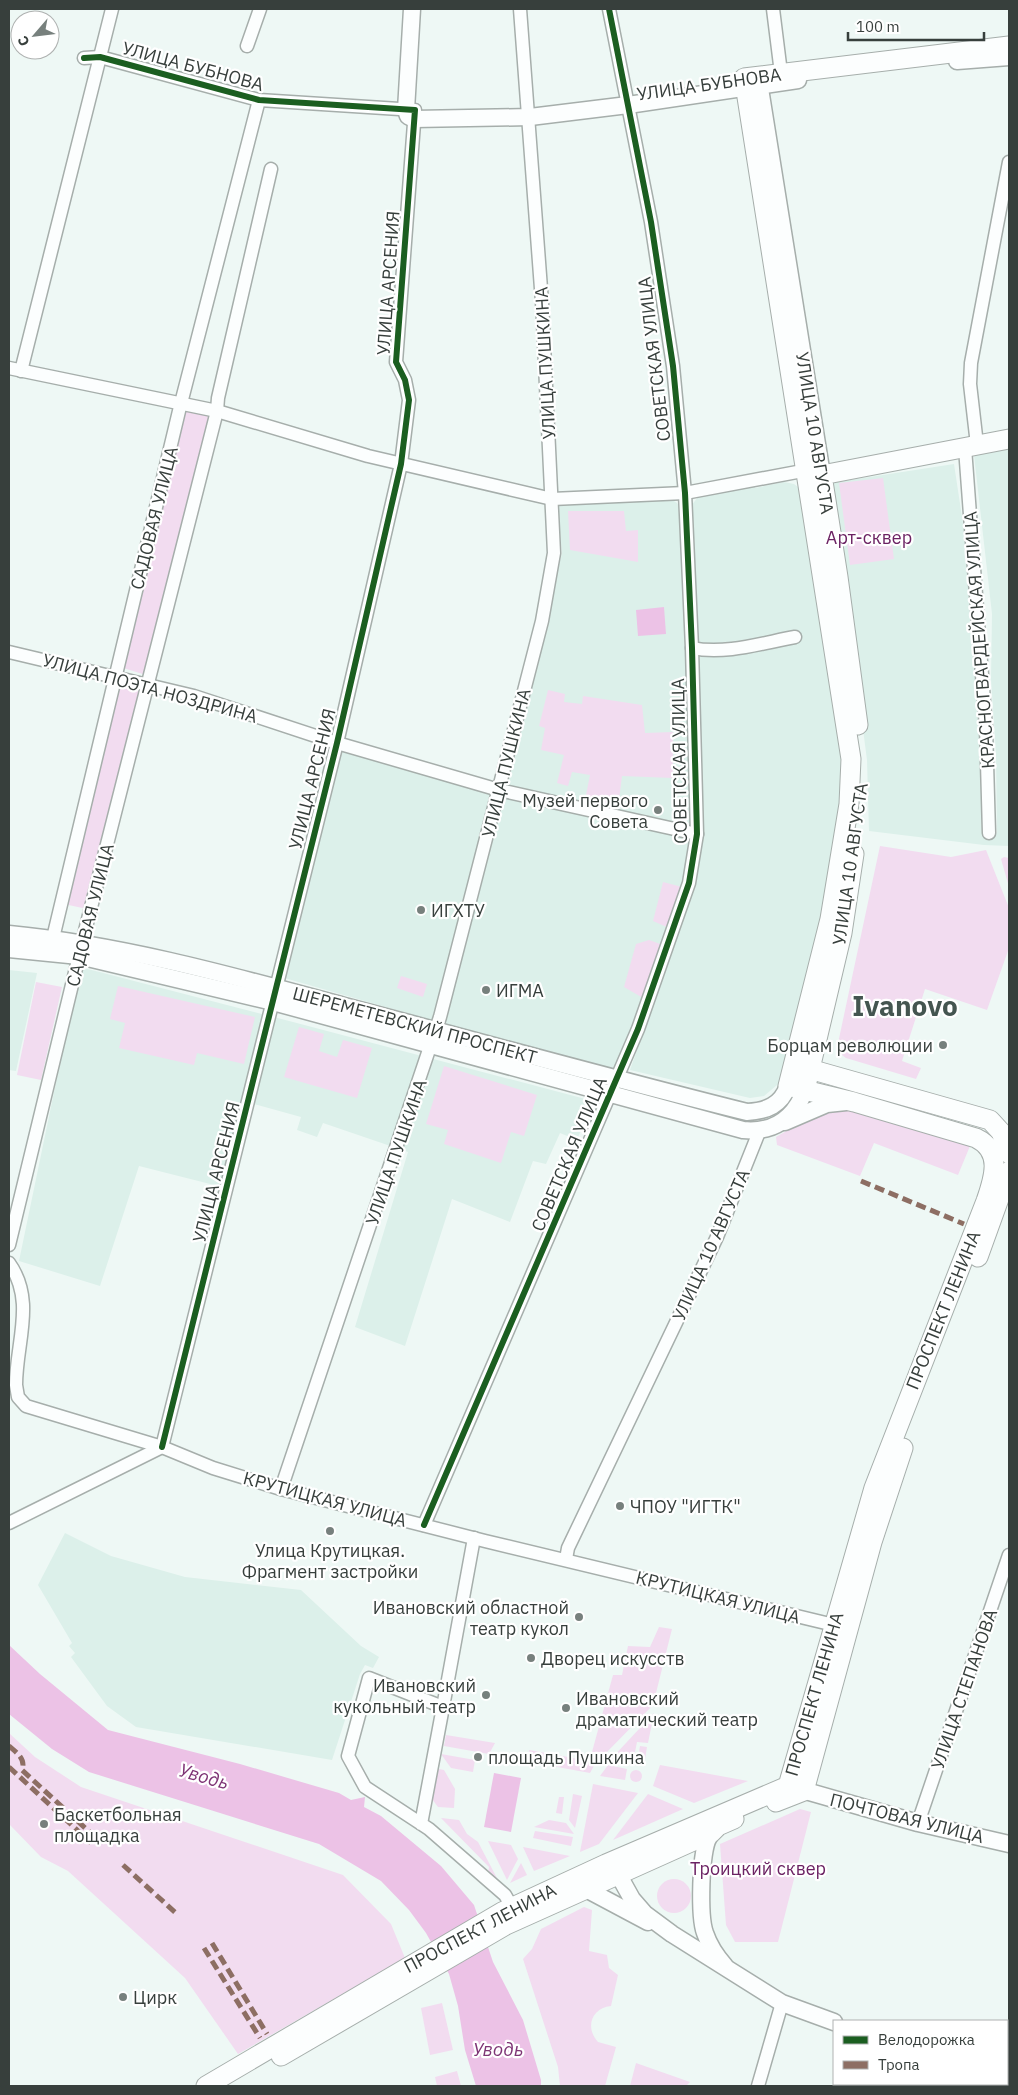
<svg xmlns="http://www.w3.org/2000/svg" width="1018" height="2095" font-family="'IBM Plex Sans',sans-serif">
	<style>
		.built { fill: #dcf0ea }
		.green { fill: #f2dcf0 }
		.water { fill: #ecc2e6 }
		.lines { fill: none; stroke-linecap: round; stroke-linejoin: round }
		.minor-casing { stroke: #a6aeab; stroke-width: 15 }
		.major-casing { stroke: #a6aeab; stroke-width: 19 }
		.highway-casing { stroke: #a6aeab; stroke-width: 21 }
		.minor { stroke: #fcfefe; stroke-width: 12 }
		.major { stroke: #fcfefe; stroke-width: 16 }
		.highway { stroke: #fcfefe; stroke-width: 19 }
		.quiet { stroke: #8d6e63; stroke-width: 5; stroke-dasharray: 10 5; stroke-linecap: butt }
		.cycleway-casing { stroke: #fff; stroke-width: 9 }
		.cycleway { stroke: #1b5e20; stroke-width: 6 }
		.poi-dot { fill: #77807d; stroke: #fff; stroke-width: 2 }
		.labels { text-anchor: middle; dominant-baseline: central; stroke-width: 4.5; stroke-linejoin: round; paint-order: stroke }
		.street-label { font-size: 18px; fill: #373f3c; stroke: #fff }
		.park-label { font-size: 18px; fill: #6b2263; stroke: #fff }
		.poi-label { font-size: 18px; fill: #373f3c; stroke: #fff; text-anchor: start }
		.water-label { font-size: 19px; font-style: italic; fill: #7e3475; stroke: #fff }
		.town-label { font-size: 28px; font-weight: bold; fill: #445550; stroke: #fff }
	</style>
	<rect width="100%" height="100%" fill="#eef8f5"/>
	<g class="built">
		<polygon points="1009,447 1009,846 984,845 869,831 867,760 831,483 954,464 977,616 982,834 990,840 997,833 996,753 991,679 992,614 974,455"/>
		<polygon points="784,482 794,484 803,491 844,760 843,782 826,916 783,1080 764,1096 750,1098 630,1070 694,885 691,506 698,497 754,483 755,488"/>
		<polygon points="671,499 677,503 682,510 694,832 502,787 562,553 558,512 554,502"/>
		<polygon points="340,746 498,789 438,1022 281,977"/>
		<polygon points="501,789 693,835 684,884 648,994 617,1065 612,1068 606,1069 440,1023"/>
		<polygon points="80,967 293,1022 593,1101 577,1140 560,1133 546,1164 533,1161 510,1222 452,1199 405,1346 355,1327 408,1152 323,1123 317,1137 297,1130 301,1117 243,1101 222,1187 139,1166 100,1286 19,1261"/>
		<polygon points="9,970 37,973 16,1071 9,1070"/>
		<polygon points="65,1533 111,1556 185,1577 301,1590 361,1646 379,1657 373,1668 365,1665 360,1674 332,1760 136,1727 107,1706 71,1657 75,1653 69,1646 72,1643 38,1585"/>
	</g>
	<g class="green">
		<polygon points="184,408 209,415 146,675 120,667"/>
		<polygon points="883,478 894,559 850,565 839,483"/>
		<polygon points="568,511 624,511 626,531 638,530 638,562 570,550"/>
		<polygon points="120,678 145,687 87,909 64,904"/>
		<polygon points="548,690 565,694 564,702 582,704 583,696 642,705 645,733 673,732 673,778 622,776 618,808 585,800 590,775 572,772 568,786 557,783 564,755 541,750 545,728 539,726"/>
		<polygon points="880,846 951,857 986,850 1009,908 1009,948 987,1010 925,989 902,1061 921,1068 916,1079 846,1058 838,1052 837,1048"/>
		<polygon points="1004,857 1009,858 1009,887 1001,859"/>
		<polygon points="663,882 682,887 669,928 653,921"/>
		<polygon points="649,940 663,945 643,998 624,987 636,944"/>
		<polygon points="401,976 427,984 423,997 397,988"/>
		<polygon points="36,982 62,987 41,1080 17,1075"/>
		<polygon points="118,986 255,1017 244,1064 197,1053 194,1065 119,1048 125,1023 110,1019"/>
		<polygon points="299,1027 324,1034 319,1051 337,1057 343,1040 372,1048 357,1098 284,1077"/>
		<polygon points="444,1066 537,1095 524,1136 511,1132 501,1163 444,1144 448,1130 426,1124"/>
		<polygon points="845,1105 970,1146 958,1175 874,1143 860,1176 777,1145 776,1137 828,1107"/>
		<polygon points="659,1627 672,1629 653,1705 604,1755 592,1752 613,1675 622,1675 628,1646 650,1647"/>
		<polygon points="654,1713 648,1743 637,1742 633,1762 612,1758"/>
		<polygon points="9,1733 35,1757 81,1787 343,1875 391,1924 405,1958 238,2054 185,1978 68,1871 41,1857 9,1824"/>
		<polygon points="446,1735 495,1743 489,1754 444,1746"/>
		<polygon points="640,1746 647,1747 644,1765 637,1763"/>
		<polygon points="529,1750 596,1762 590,1773 530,1762"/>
		<polygon points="441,1754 475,1760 473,1772 451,1768"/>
		<polygon points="608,1765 627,1769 625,1780 600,1776"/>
		<polygon points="660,1765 748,1781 694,1803 653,1786"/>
		<polygon points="434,1768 444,1770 455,1789 454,1808 438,1807 429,1795"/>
		<circle cx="636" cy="1776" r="6"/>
		<polygon points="593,1784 638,1793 599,1844 580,1852"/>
		<polygon points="573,1794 582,1796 575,1828 569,1820"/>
		<polygon points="648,1794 683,1809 613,1840"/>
		<polygon points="559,1797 564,1797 562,1814 556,1813"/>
		<polygon points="800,1809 811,1812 778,1942 735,1942 726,1925 720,1844"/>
		<polygon points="441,1818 459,1820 467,1834 478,1842 499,1882 488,1873 489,1867"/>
		<polygon points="549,1820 566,1823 574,1834 534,1827"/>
		<polygon points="535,1831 573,1837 571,1846 533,1838"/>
		<polygon points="488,1841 511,1845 518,1859 507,1880"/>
		<polygon points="523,1847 570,1856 534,1871"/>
		<polygon points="521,1863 527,1875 510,1883"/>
		<circle cx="674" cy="1896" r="17"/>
		<path d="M584 1907 592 1910 589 1951 607 1955 609 1968 618 1975 611 2006C591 2008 585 2028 598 2042L616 2047 605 2086H560L558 2067 523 1959 532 1949 541 1929Z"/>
		<polygon points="442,2003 453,2050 430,2055 421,2008"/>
		<polygon points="636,2063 690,2082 686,2086 630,2086"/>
		<polygon points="457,2071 461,2086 437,2086 435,2077"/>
	</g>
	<g class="water">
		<polygon points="664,607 666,634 638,636 636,610"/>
		<polygon points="9,1645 40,1674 108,1730 240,1764 339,1793 351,1800 365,1797 364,1807 381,1816 441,1866 474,1905 493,1962 523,2020 541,2080 541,2086 476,2086 465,2050 458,2006 449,1974 426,1933 409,1910 381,1881 319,1844 89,1772 52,1749 9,1714"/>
		<polygon points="494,1773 521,1778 511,1832 484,1827"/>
	</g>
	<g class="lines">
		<g class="minor-casing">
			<g id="minor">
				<polyline points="773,9 781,73"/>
				<polyline points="247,46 260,9"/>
				<polyline points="84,58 100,57 259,100 415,110 396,362 405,380 409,400 401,464 337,743 162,1447"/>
				<polyline points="9,368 217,411 368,456 552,499 685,493 813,469"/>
				<polyline points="21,371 112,9"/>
				<polyline points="976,436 970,384 971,363 1009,162"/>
				<polyline points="965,448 986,728 989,833"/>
				<path d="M692 648C725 655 762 643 795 637"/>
				<polyline points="9,652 194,696 337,743 499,790 697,834"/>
				<polyline points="53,938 179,411 259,100"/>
				<polyline points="9,1245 86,927 217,411 218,398 271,169"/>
				<path d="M9 1263C36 1301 16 1342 16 1385L18 1397 26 1406 162 1447 213 1468 281 1489 485 1541 834 1625"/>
				<polyline points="281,1489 440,1017 542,621 554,553 542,302 520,9"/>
				<polyline points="9,1523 162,1447"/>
				<polyline points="424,1525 638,1029 689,883 697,834 692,648 685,493 673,366 651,222 609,9"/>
				<polyline points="566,1559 568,1548 717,1237 759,1132"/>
				<polyline points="443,1707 474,1538"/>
				<polyline points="918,1823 1009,1555"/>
				<polyline points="421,1824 443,1707 369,1678 348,1756 365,1787 429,1829 505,1895 512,1907"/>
				<polyline points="758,2086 782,2003"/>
				<polyline points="992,2086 992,2084"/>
			</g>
		</g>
		<g class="major-casing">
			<g id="major">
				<polyline points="412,9 406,110 408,116 414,119 530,117 628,105 798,80"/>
				<polyline points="957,61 1009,57"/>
				<polyline points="758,76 822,475"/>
				<path d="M9 934C124 945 237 977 348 1007 481 1042 614 1079 747 1112 767 1111 781 1105 788 1086"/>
				<path d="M9 949 79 956 273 1002 743 1130C773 1133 794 1119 805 1090"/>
				<polyline points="785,1122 827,1104 846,1102"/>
				<polyline points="792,1787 918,1823 1009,1844"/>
				<path d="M717 1828C714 1831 710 1834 709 1837 700 1850 699 1917 705 1933 709 1945 717 1957 725 1966"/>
				<polyline points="612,1863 632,1899 645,1914 672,1934 782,2003 834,2022"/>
				<polyline points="586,1889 648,1922"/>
				<polyline points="1007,2080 1009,2081"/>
			</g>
		</g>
		<g class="highway-casing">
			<g id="highway">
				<polyline points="858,725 838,577 822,475 1009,439"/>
				<polyline points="799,1066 990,1120 1001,1132 1009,1154"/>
				<polyline points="805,1090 842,933 854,854"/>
				<polyline points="978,1257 1009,1171"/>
				<polyline points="776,1802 804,1791 872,1542 903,1448"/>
				<polyline points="281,2056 506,1925 711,1833 718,1826 734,1819"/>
				<path d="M206 2086 502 1912 606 1864 788 1786 874 1488 986 1201C994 1178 1003 1151 976 1138L854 1102 788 1086 830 919 849 804 851 759 744 78 1009 46"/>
			</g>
		</g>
		<use href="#minor" class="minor"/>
		<use href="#major" class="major"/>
		<use href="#highway" class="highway"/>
		<g class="quiet">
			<polyline points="861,1181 964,1224"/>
			<path d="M9 1746C17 1753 26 1759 22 1770L95 1837"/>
			<polyline points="9,1767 91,1843"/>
			<polyline points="123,1865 177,1914"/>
			<polyline points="212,1943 267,2034"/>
			<polyline points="204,1948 260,2038"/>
		</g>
		<g class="cycleway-casing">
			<g id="cycleway">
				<polyline points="84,58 100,57 259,100 415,110 396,362 405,380 409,400 401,464 337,743 162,1447"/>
				<polyline points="424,1525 638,1029 689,883 697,834 692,648 685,493 673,366 651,222 609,9"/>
			</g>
		</g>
		<use href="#cycleway" class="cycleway"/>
	</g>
	<g class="poi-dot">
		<circle cx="658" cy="810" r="5"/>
		<circle cx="421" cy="910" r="5"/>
		<circle cx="486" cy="990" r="5"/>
		<circle cx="943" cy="1045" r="5"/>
		<circle cx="620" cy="1506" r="5"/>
		<circle cx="330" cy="1531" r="5"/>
		<circle cx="579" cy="1617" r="5"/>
		<circle cx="531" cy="1658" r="5"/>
		<circle cx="486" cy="1695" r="5"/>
		<circle cx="566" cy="1708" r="5"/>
		<circle cx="478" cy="1757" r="5"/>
		<circle cx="44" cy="1824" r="5"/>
		<circle cx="123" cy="1997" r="5"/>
	</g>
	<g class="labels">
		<g class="street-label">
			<text transform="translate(193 66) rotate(15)">УЛИЦА БУБНОВА</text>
			<text transform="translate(709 84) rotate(-8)">УЛИЦА БУБНОВА</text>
			<text transform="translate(388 283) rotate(-86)">УЛИЦА АРСЕНИЯ</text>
			<text transform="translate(654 359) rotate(-97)">СОВЕТСКАЯ УЛИЦА</text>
			<text transform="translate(545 363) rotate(-93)">УЛИЦА ПУШКИНА</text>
			<text transform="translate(815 433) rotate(81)">УЛИЦА 10 АВГУСТА</text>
			<text transform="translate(154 518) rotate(-76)">САДОВАЯ УЛИЦА</text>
			<text transform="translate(979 640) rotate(-94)">КРАСНОГВАРДЕЙСКАЯ УЛИЦА</text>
			<text transform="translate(150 688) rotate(15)">УЛИЦА ПОЭТА НОЗДРИНА</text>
			<text transform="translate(679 761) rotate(-91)">СОВЕТСКАЯ УЛИЦА</text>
			<text transform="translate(506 763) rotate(-76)">УЛИЦА ПУШКИНА</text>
			<text transform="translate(312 779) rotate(-76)">УЛИЦА АРСЕНИЯ</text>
			<text transform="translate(850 864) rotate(-82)">УЛИЦА 10 АВГУСТА</text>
			<text transform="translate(90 915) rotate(-76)">САДОВАЯ УЛИЦА</text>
			<text transform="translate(415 1025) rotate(15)">ШЕРЕМЕТЕВСКИЙ ПРОСПЕКТ</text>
			<text transform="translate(396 1152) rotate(-71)">УЛИЦА ПУШКИНА</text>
			<text transform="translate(569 1154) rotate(-67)">СОВЕТСКАЯ УЛИЦА</text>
			<text transform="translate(216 1172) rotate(-76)">УЛИЦА АРСЕНИЯ</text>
			<text transform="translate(711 1245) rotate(-66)">УЛИЦА 10 АВГУСТА</text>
			<text transform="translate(943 1310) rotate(-68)">ПРОСПЕКТ ЛЕНИНА</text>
			<text transform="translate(325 1499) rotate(15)">КРУТИЦКАЯ УЛИЦА</text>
			<text transform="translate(718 1597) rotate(14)">КРУТИЦКАЯ УЛИЦА</text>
			<text transform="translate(964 1689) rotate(-71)">УЛИЦА СТЕПАНОВА</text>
			<text transform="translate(814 1694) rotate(-74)">ПРОСПЕКТ ЛЕНИНА</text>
			<text transform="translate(907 1818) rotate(14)">ПОЧТОВАЯ УЛИЦА</text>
			<text transform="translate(480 1928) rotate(-28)">ПРОСПЕКТ ЛЕНИНА</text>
		</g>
		<g class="park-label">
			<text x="869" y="537">Арт-сквер</text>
			<text x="758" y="1868">Троицкий сквер</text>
		</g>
		<g class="poi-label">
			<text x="648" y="800" text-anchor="end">Музей первого<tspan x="648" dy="21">Совета</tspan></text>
			<text x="431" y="910">ИГХТУ</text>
			<text x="496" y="990">ИГМА</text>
			<text x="933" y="1045" text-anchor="end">Борцам революции</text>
			<text x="630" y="1506">ЧПОУ "ИГТК"</text>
			<text x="330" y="1550" text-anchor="middle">Улица Крутицкая.<tspan x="330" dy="21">Фрагмент застройки</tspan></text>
			<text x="569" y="1607" text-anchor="end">Ивановский областной<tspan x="569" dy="21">театр кукол</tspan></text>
			<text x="541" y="1658">Дворец искусств</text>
			<text x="476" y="1685" text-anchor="end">Ивановский<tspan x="476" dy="21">кукольный театр</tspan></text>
			<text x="576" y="1698">Ивановский<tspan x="576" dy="21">драматический театр</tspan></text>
			<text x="488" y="1757">площадь Пушкина</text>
			<text x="54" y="1814">Баскетбольная<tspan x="54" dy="21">площадка</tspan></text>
			<text x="133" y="1997">Цирк</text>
		</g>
		<g class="water-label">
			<text transform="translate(204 1776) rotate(16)">Уводь</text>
			<text x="498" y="2049">Уводь</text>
		</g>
		<g class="town-label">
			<text x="905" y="1005">Ivanovo</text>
		</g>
	</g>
	<rect width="1018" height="2095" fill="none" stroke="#373f3c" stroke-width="20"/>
	<rect x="833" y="2020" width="175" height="65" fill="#ffffff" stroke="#afb2b1"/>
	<rect x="843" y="2036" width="25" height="8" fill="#1b5e20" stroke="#afb2b1"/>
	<text x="878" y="2045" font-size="15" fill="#373f3c">Велодорожка</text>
	<rect x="843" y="2061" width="25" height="8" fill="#8d6e63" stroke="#afb2b1"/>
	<text x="878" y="2070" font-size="15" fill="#373f3c">Тропа</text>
	<g transform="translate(35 35) rotate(242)"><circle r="24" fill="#ffffff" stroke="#afb2b1"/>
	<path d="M0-4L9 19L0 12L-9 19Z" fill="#77807d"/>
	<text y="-8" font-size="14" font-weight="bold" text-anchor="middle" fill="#373f3c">С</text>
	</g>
	<path d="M848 32v8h136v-8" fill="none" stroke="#373f3c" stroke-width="2.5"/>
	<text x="856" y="32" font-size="15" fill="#373f3c" stroke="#ffffff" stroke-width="4" paint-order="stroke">100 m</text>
</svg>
